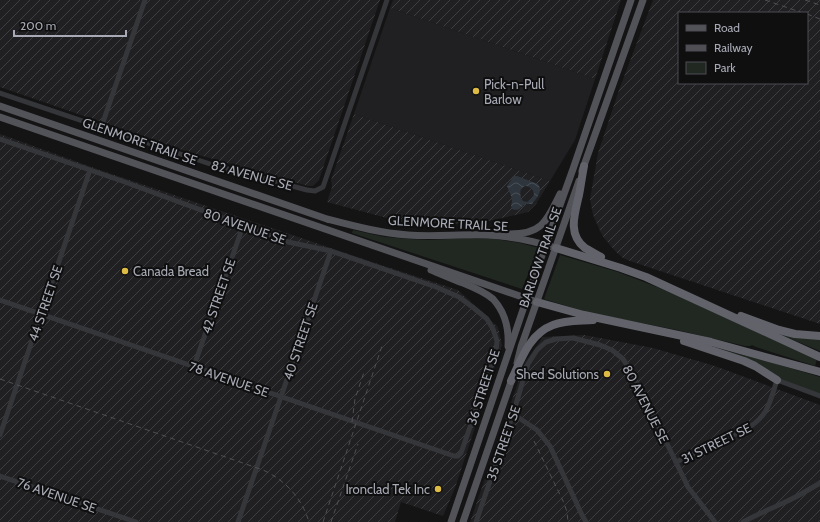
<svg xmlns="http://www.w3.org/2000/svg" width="820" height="522" font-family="Cabin,sans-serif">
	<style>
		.built { fill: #202022 }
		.industrial { fill: url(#industrial-furrows); fill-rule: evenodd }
		.green { fill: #212822 }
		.water { fill: url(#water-waves); fill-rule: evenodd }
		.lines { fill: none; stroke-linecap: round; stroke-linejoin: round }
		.minor { stroke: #35363a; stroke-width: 5 }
		.major { stroke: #525259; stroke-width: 7 }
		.highway { stroke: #62636a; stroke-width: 8 }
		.rail { stroke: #4f4f55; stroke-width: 1; stroke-dasharray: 5 4; stroke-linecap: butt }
		.poi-dot { fill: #db4; stroke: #0f0f10; stroke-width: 1.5 }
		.labels { text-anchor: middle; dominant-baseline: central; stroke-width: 4; stroke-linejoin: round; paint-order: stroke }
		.poi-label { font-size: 13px; fill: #a7aab4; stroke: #0f0f10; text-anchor: start }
		.street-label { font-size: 13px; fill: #a7aab4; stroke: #0f0f10 }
	</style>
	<defs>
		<pattern id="industrial-furrows" width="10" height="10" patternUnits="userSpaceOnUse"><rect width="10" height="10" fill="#202022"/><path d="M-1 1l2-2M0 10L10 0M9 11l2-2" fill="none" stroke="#3e3e40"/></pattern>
		<pattern id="water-waves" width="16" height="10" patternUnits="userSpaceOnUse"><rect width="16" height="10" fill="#2f353d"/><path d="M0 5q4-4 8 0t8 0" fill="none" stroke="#4a5057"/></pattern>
	</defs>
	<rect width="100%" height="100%" fill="#141415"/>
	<polygon class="built" points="390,8 595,79 575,140 550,181 354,114"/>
	<g class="industrial">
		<polygon points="0,0 380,0 319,180 313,186 308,186 185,151 0,87"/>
		<polygon points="393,0 621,0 595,79 390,8"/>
		<path d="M653 0H820V324L630 261 623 258 616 252 604 238 600 231 593 215 590 199 598 153 619 90ZM679 13H807V83H679Z"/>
		<polygon points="354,114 550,181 536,204 528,212 520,214 474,224 402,222 327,202 332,187 331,180"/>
		<polygon points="0,134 100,170 372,262 458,290 498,327 502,345 455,488 443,516 401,502 395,522 0,522"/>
		<polygon points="584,335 653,348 715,366 820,405 820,522 470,522 525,362 543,337"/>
	</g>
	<g class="green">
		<polygon points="353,230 385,237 409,239 428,240 469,238 495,239 520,243 539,248 522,289 352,233"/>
		<polygon points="560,255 618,272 675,294 765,336 817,359 815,366 756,347 752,345 750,346 745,346 677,330 590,313 544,299"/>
		<polygon points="777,333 820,339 820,351"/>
		<polygon points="724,350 770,362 820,377 820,394 789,383 723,351"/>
	</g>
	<path class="water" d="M514 176H517L538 184C543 191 537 198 532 204 530 204 528 204 526 204 520 206 521 212 512 209L511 206C514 198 509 193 507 186ZM526 186C531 187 533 189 534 194L532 198 527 202 523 201C519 196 519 187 526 186Z"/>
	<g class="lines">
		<g class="minor">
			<polyline points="0,93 216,166 307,190 315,191 323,187 387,0"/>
			<polyline points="101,128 145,0"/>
			<polyline points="0,139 122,181 288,242 331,251 436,287 459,297 475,309 487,319 493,329 497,341 496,352 461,453 458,456 454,456 0,300"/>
			<polyline points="194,366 243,226"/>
			<polyline points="513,414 537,430 550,446 582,515 586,522"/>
			<polyline points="0,435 90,170"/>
			<path d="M676 462 748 428C769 415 770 401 777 380L820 396"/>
			<polyline points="0,476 136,522"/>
			<polyline points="238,522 331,251"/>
			<polyline points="476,522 513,414 528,364 537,350 546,342 556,339 573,338 600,345 612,350 623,359 627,365 643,394 688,487 715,522"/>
			<path d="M743 522C756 515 768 510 781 504 795 498 807 491 820 483"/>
		</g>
		<g class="major">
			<path d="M0 106 327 219C354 226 380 233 408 235 434 237 461 234 487 235 510 236 534 241 556 248"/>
			<polyline points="0,117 537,302"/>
			<polyline points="582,171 643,0"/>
			<path d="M510 234C543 234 547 220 560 194"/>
			<path d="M431 270C441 274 452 279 463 283 473 287 485 292 493 299 505 312 509 329 508 346"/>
			<polyline points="517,363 521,347 579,181"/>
			<polyline points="451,522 531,286 573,169 631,0"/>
			<polyline points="463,522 513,376"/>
		</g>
		<g class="highway">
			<path d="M584 166C582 176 581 185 579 195 575 213 567 234 585 248 590 251 596 254 601 257"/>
			<polyline points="556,248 621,268 646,277 820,357"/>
			<polyline points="537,302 584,315 711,342 820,372"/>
			<polyline points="741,316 779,330 795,334 820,336"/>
			<polyline points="684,341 744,361 755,366 777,380"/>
			<path d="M511 381C521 360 529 334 553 325 565 320 580 321 593 320"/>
		</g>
		<g class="rail">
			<polyline points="765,0 803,13"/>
			<polyline points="805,0 820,5"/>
			<polyline points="807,14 820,19"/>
			<path d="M0 379 263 470C285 480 302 498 309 522"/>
			<polyline points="352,422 355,399 364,372"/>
			<polyline points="534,441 564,503 567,512 568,522"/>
			<polyline points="323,522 383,343"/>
			<polyline points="331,522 358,444"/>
		</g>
	</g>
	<g class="poi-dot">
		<circle cx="476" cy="91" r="4"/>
		<circle cx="125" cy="271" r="4"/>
		<circle cx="607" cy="374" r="4"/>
		<circle cx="438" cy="489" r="4"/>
	</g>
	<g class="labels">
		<g class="poi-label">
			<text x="484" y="84">Pick-n-Pull<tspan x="484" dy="15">Barlow</tspan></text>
			<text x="133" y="271">Canada Bread</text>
			<text x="599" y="374" text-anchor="end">Shed Solutions</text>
			<text x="430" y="489" text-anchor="end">Ironclad Tek Inc</text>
		</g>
		<g class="street-label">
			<text transform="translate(140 141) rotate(19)">GLENMORE TRAIL SE</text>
			<text transform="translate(252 175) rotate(15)">82 AVENUE SE</text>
			<text transform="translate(448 223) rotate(3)">GLENMORE TRAIL SE</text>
			<text transform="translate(245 226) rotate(19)">80 AVENUE SE</text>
			<text transform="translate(540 257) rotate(-71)">BARLOW TRAIL SE</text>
			<text transform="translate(218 296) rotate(-71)">42 STREET SE</text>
			<text transform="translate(45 303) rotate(-71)">44 STREET SE</text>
			<text transform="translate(300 341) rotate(-71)">40 STREET SE</text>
			<text transform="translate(229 379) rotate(19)">78 AVENUE SE</text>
			<text transform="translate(483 387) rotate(-72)">36 STREET SE</text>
			<text transform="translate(646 404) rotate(63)">80 AVENUE SE</text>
			<text transform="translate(503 443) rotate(-71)">35 STREET SE</text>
			<text transform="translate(716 443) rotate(-26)">31 STREET SE</text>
			<text transform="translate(57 495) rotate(19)">76 AVENUE SE</text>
		</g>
	</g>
	<rect x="678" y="12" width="130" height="72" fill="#0f0f10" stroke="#4c4d52"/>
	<rect x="686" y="25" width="20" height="6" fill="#525259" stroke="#4c4d52"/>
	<text x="714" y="32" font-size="12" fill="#a7aab4">Road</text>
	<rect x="686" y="45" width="20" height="6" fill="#4f4f55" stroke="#4c4d52"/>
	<text x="714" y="52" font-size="12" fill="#a7aab4">Railway</text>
	<rect x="686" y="62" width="20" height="12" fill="#212822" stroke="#4c4d52"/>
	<text x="714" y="72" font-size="12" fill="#a7aab4">Park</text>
	<path d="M14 30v6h112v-6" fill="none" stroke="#a7aab4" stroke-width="2"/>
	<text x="20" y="30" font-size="12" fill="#a7aab4" stroke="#0f0f10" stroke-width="3" paint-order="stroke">200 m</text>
</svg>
